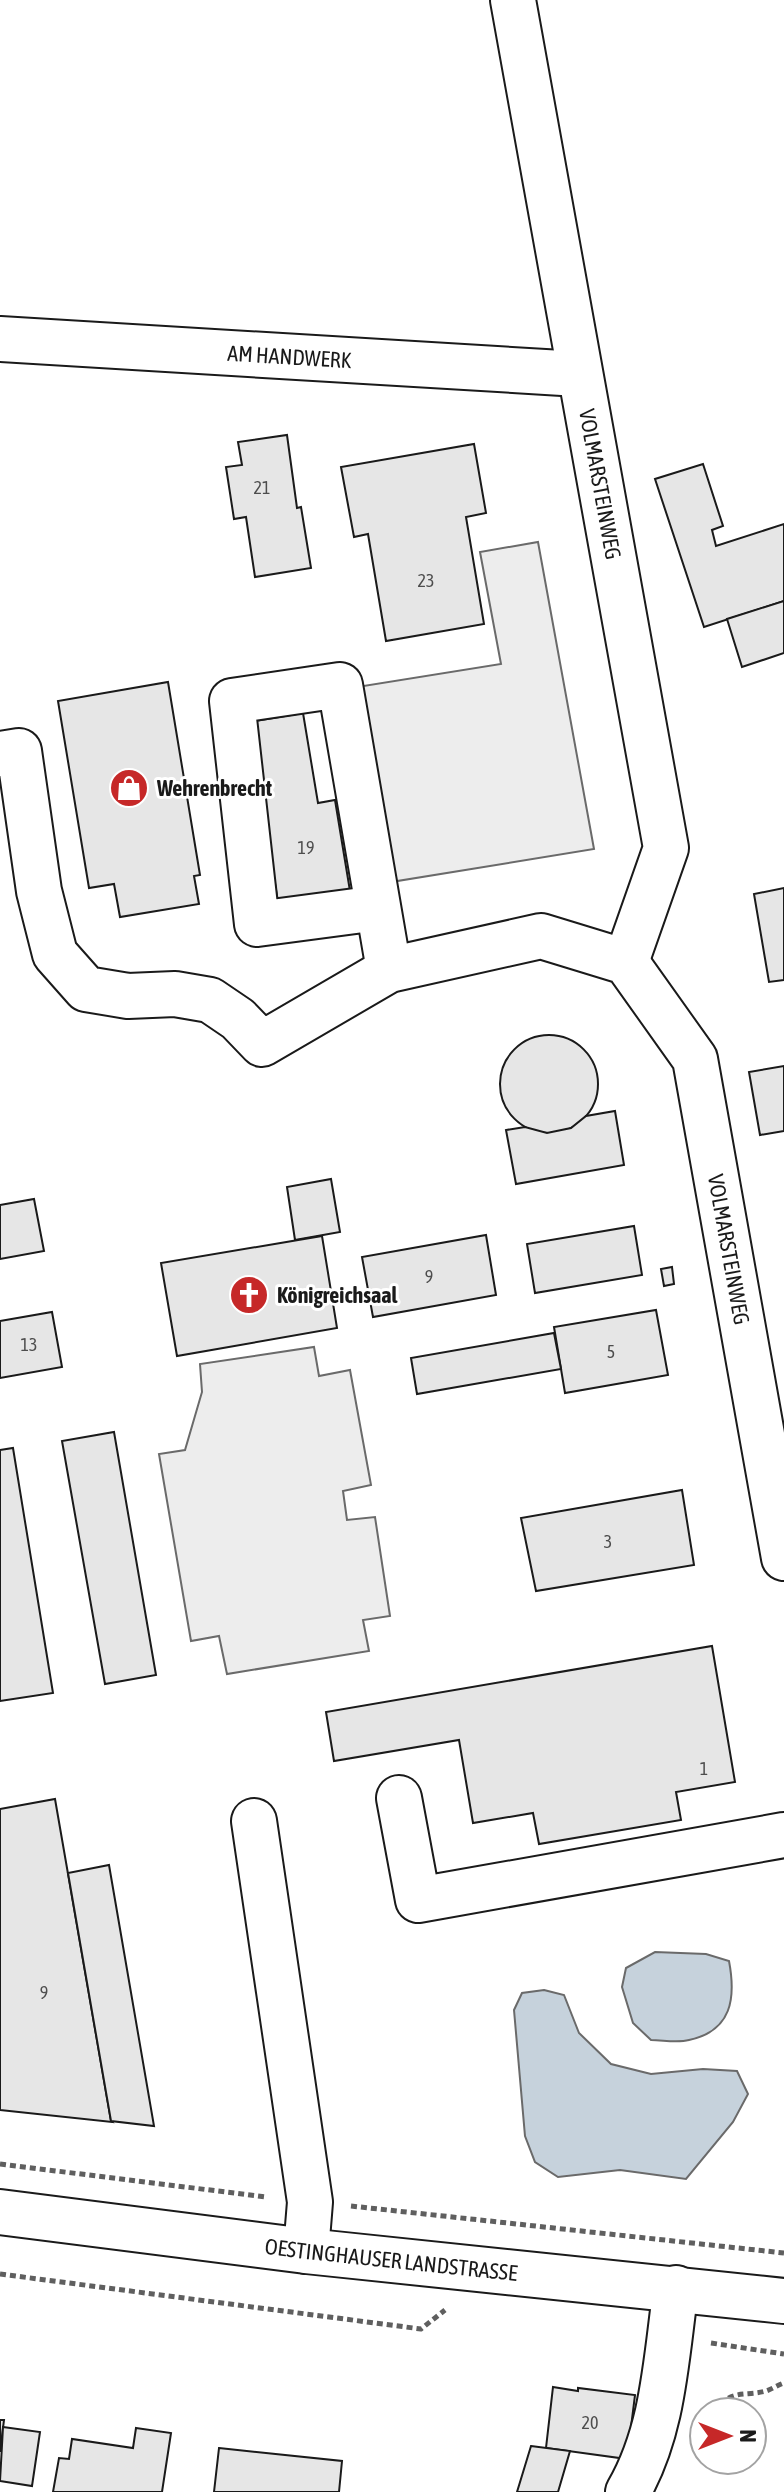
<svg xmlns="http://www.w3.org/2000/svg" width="784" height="2492" font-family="'Asap Condensed',sans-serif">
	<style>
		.parking { fill: #ededed; stroke: #6a6a6a; stroke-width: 2 }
		.water { fill: #c6d2dc; stroke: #6a6a6a; stroke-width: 2 }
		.building { fill: #e6e6e6; stroke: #1a1a1a; stroke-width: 2 }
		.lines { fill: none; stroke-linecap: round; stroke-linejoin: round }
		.minor-casing { stroke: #1a1a1a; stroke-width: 48 }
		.path { stroke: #5f5f5f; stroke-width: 5; stroke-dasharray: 6 4; stroke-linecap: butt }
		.minor { stroke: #fff; stroke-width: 44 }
		.labels { text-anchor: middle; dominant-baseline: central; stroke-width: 6; stroke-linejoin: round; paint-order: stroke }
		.number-label { font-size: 18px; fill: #4d4d4d }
		.street-label { font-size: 22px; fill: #1a1a1a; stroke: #fff }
		.poi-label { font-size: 22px; font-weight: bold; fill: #1a1a1a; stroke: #fff; text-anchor: start }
	</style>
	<rect width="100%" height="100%" fill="#fff"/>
	<g class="parking">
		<polygon points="538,542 594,849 391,882 357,687 501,664 480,552"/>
		<polygon points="314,1347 319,1376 350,1370 371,1485 343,1491 347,1520 375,1517 390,1616 363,1620 369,1651 227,1674 219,1636 191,1641 159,1454 185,1450 202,1392 200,1364"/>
	</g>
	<g class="water">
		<path d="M655 1952 706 1954 729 1961C736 1998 732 2031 689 2040 677 2043 663 2040 651 2040L633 2023 622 1987 626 1968Z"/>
		<polygon points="544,1990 564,1995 579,2033 611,2064 651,2074 703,2069 737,2071 748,2094 733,2122 686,2179 620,2170 558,2177 535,2162 525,2136 514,2010 522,1993"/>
	</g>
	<g class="building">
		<polygon points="287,435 297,508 301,507 311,568 255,577 246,517 234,519 226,467 242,465 238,442"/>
		<polygon points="474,444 486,513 466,517 484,624 386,641 368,534 354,537 341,467"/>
		<polygon points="703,464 723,526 712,530 716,546 784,524 784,601 704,627 655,479"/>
		<polygon points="784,601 784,653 742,667 727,619"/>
		<polygon points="168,682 200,875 194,876 199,904 120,917 114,884 89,888 58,701"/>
		<polygon points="303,713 318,803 335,800 350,891 278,902 249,722"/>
		<polygon points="784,888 784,980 769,982 754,894"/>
		<circle cx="549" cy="1084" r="49"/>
		<polygon points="784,1066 784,1131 760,1135 749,1072"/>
		<polygon points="615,1111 624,1165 516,1184 506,1130 525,1127 547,1133 571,1128 586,1116"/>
		<polygon points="331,1179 340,1232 295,1240 287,1187"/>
		<polygon points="34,1199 44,1251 0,1259 0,1205"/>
		<polygon points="634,1226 642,1275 535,1293 527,1244"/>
		<polygon points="486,1235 496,1295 373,1317 362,1257"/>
		<polygon points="322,1236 337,1328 177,1356 161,1263"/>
		<polygon points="672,1267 674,1284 664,1286 661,1269"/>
		<polygon points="656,1310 668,1375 565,1393 554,1327"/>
		<polygon points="52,1312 62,1367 0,1378 0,1321"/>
		<polygon points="554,1333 561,1369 417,1394 411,1358"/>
		<polygon points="114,1432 156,1675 105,1684 62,1441"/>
		<polygon points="13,1448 53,1693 0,1701 0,1450"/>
		<polygon points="682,1490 694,1565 536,1591 521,1518"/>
		<polygon points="712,1646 735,1782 676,1792 681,1820 539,1844 533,1813 473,1823 459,1740 334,1761 326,1712"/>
		<polygon points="55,1799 111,2121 112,2122 0,2110 0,1809"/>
		<polygon points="109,1865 154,2126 111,2121 68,1873"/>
		<polygon points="553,2387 578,2391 578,2388 635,2395 627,2459 546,2448"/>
		<polygon points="0,2420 4,2420 0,2452"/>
		<polygon points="3,2427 40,2432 32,2486 0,2481"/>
		<polygon points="136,2428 171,2433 162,2492 53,2492 59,2458 69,2459 72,2439 133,2448"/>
		<polygon points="531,2446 570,2451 558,2492 517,2492"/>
		<polygon points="219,2448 342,2461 339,2492 214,2492"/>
	</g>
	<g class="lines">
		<g class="minor-casing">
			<g id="minor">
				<path id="s1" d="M513 0 666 848 626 962"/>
				<path id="s2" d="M0 339 579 374"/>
				<path id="s3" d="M0 754 19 751 39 891 55 954 86 989 128 996 175 994 210 1000 238 1019 262 1044 389 970 541 936 626 962 695 1059 784 1558"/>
				<polyline points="378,908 257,924 232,701 340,685 389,970"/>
				<polyline points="399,1798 418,1900 784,1835"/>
				<polyline points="254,1821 310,2202 306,2251"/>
				<path id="s4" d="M0 2212 306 2251 784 2301"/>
				<path d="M628 2492C664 2430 666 2358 676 2288"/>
			</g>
		</g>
		<g class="path">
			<polyline points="0,2164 266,2197"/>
			<polyline points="351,2206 784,2253"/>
			<polyline points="0,2274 421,2329 445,2310"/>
			<polyline points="711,2343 784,2354"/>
			<path d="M714 2412C731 2388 744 2397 766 2391 772 2389 778 2385 784 2383"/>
		</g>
		<use href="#minor" class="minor"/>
	</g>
	<defs>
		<g id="shop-disc" transform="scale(2)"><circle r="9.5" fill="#c62828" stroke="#fff"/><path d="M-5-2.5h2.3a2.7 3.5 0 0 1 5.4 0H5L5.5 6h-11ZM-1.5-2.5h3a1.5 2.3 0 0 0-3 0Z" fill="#fff"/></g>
		<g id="church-disc" transform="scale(2)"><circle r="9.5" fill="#c62828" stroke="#fff"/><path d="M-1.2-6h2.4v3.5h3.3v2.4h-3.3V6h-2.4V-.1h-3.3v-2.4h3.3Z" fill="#fff"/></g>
	</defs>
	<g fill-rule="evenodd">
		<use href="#shop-disc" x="129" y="788"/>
		<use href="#church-disc" x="249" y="1295"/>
	</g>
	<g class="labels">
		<g class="number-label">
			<text x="262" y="487">21</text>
			<text x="426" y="580">23</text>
			<text x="306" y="847">19</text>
			<text x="429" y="1276">9</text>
			<text x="29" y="1344">13</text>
			<text x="611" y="1351">5</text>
			<text x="608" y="1541">3</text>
			<text x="704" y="1768">1</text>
			<text x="44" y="1992">9</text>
			<text x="590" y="2422">20</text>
		</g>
		<g class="street-label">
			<text stroke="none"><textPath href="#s2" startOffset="290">AM HANDWERK</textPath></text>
			<text stroke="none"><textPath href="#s1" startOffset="492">VOLMARSTEINWEG</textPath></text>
			<text stroke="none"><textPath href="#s3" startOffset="1170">VOLMARSTEINWEG</textPath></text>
			<text stroke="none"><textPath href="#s4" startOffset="394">OESTINGHAUSER LANDSTRASSE</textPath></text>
		</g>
		<g class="poi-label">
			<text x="157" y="788">Wehrenbrecht</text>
			<text x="277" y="1295">Königreichsaal</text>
		</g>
	</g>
	<g transform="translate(728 2436) rotate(90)"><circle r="38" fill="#ffffff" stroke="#a3a3a3" stroke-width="2"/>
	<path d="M0-6L14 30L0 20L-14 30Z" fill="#c62828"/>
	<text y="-12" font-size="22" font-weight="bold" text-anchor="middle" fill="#1a1a1a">N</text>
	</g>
</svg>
